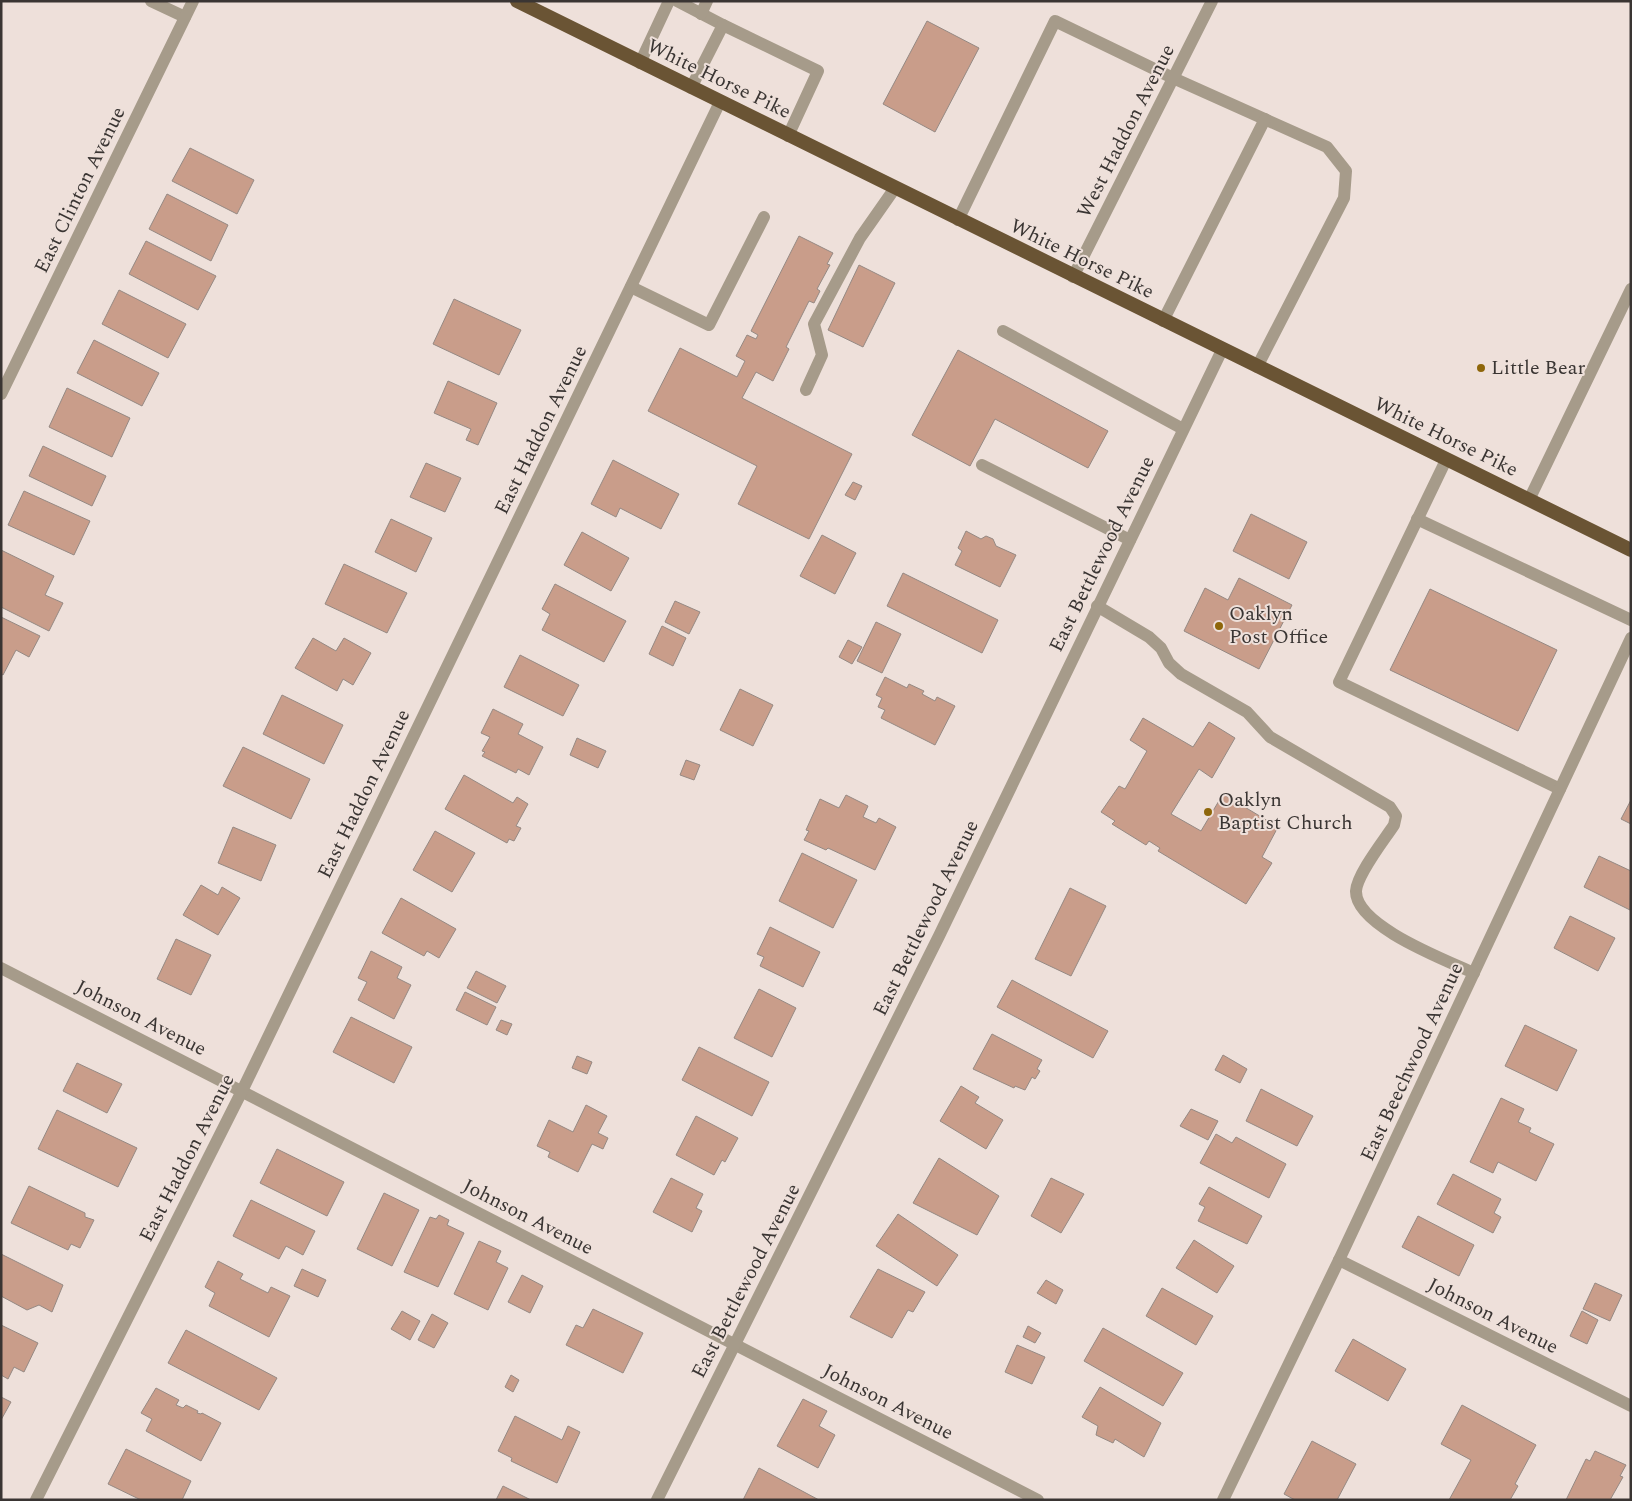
<svg xmlns="http://www.w3.org/2000/svg" width="1632" height="1501" font-family="Spectral,serif">
	<style>
		.building { fill: #c99d8a; stroke: #958983 }
		.lines { fill: none; stroke-linecap: round; stroke-linejoin: round }
		.service { stroke: #a69b8a; stroke-width: 12 }
		.minor { stroke: #a69b8a; stroke-width: 12 }
		.tertiary { stroke: #a69b8a; stroke-width: 12 }
		.trunk { stroke: #6a5434; stroke-width: 14 }
		.poi-dot { fill: #8e660a; stroke: #eee0da; stroke-width: 2 }
		.labels { text-anchor: middle; dominant-baseline: central; stroke-width: 4; stroke-linejoin: round; paint-order: stroke }
		.street-label { font-size: 20px; fill: #3a3533; stroke: #eee0da }
		.poi-label { font-size: 20px; fill: #3a3533; stroke: #eee0da; text-anchor: start }
	</style>
	<rect width="100%" height="100%" fill="#eee0da"/>
	<g class="building">
		<polygon points="927,21 979,48 935,132 883,104"/>
		<polygon points="190,148 254,180 237,214 172,181"/>
		<polygon points="167,194 228,225 211,261 149,229"/>
		<polygon points="799,236 833,253 827,264 830,265 817,289 820,291 814,303 809,301 786,347 789,349 773,381 756,372 742,398 852,454 809,539 738,504 757,466 648,411 680,348 737,377 745,361 736,356 747,335 756,339 758,335 751,331"/>
		<polygon points="146,241 216,276 198,310 129,274"/>
		<polygon points="859,265 895,283 863,347 828,330"/>
		<polygon points="119,290 186,324 168,358 102,324"/>
		<polygon points="454,299 521,330 499,375 433,344"/>
		<polygon points="94,340 159,373 142,406 77,373"/>
		<polygon points="958,350 1108,431 1088,468 995,419 970,466 912,435"/>
		<polygon points="448,381 497,403 478,445 466,440 471,429 434,413"/>
		<polygon points="67,388 130,418 112,457 49,427"/>
		<polygon points="43,446 106,476 92,506 29,476"/>
		<polygon points="613,460 679,494 661,529 620,508 616,517 591,504"/>
		<polygon points="426,463 461,478 445,512 410,497"/>
		<polygon points="853,482 862,486 855,500 845,495"/>
		<polygon points="24,491 90,521 74,555 8,525"/>
		<polygon points="1251,514 1307,542 1289,579 1233,551"/>
		<polygon points="391,519 432,538 416,572 375,552"/>
		<polygon points="966,531 981,539 986,536 993,539 996,546 1016,555 1000,587 955,565 962,551 958,548"/>
		<polygon points="582,532 629,558 611,591 564,565"/>
		<polygon points="822,535 856,553 835,594 800,576"/>
		<polygon points="1,550 54,576 45,595 63,603 49,631 1,607"/>
		<polygon points="344,564 407,593 387,633 325,604"/>
		<polygon points="903,573 998,620 982,653 887,606"/>
		<polygon points="1239,578 1292,605 1259,669 1184,631 1205,588 1228,600"/>
		<polygon points="555,584 626,621 604,662 542,630 550,614 542,609"/>
		<polygon points="1430,589 1557,650 1518,731 1390,670"/>
		<polygon points="675,601 700,612 689,634 665,622"/>
		<polygon points="1,617 40,636 29,657 16,650 3,675 1,674"/>
		<polygon points="876,622 901,634 882,673 857,661"/>
		<polygon points="662,626 686,638 673,666 649,654"/>
		<polygon points="313,638 336,651 344,638 371,653 353,685 343,679 337,691 295,668"/>
		<polygon points="848,640 862,647 852,664 839,657"/>
		<polygon points="520,655 579,685 563,716 504,687"/>
		<polygon points="885,677 907,688 909,684 924,691 922,694 935,701 937,697 955,706 935,745 881,718 885,710 878,707 882,698 876,695"/>
		<polygon points="740,689 773,705 753,746 720,730"/>
		<polygon points="282,695 343,725 324,764 263,734"/>
		<polygon points="493,709 523,724 518,734 543,747 529,775 518,769 516,773 482,756 485,752 482,751 490,737 481,733"/>
		<polygon points="1143,718 1193,747 1209,722 1235,738 1212,778 1199,769 1171,814 1201,831 1223,794 1278,827 1262,857 1272,863 1246,904 1158,851 1160,848 1149,841 1146,845 1112,824 1115,821 1101,812 1119,786 1125,789 1147,751 1130,740"/>
		<polygon points="577,738 606,751 598,768 570,755"/>
		<polygon points="243,747 310,779 291,819 223,786"/>
		<polygon points="686,760 700,765 694,780 680,775"/>
		<polygon points="464,775 513,803 517,797 528,804 516,826 521,828 514,841 509,839 507,843 445,809"/>
		<polygon points="846,795 868,806 863,817 876,823 879,818 896,827 875,870 828,848 826,850 804,840 809,831 806,830 820,799 839,808"/>
		<polygon points="1631,800 1631,824 1621,819"/>
		<polygon points="233,827 276,845 261,881 218,863"/>
		<polygon points="435,831 475,853 452,892 413,870"/>
		<polygon points="802,853 857,880 833,928 779,901"/>
		<polygon points="1599,856 1631,871 1630,910 1584,887"/>
		<polygon points="201,885 218,895 222,887 240,898 218,935 183,915"/>
		<polygon points="1070,888 1106,906 1071,976 1035,959"/>
		<polygon points="401,898 456,929 439,958 427,951 424,956 382,933"/>
		<polygon points="1570,916 1615,938 1598,971 1554,948"/>
		<polygon points="770,927 820,952 803,987 760,966 764,957 757,954"/>
		<polygon points="176,939 211,955 191,995 157,979"/>
		<polygon points="371,951 402,967 397,978 411,985 394,1019 358,1000 367,982 358,978"/>
		<polygon points="476,971 506,986 497,1003 467,988"/>
		<polygon points="1012,980 1108,1031 1093,1058 997,1007"/>
		<polygon points="759,989 796,1008 772,1057 734,1038"/>
		<polygon points="465,992 496,1007 487,1025 456,1010"/>
		<polygon points="351,1017 412,1047 394,1083 333,1052"/>
		<polygon points="501,1020 512,1024 507,1035 496,1030"/>
		<polygon points="1525,1025 1577,1050 1557,1091 1505,1066"/>
		<polygon points="992,1034 1042,1060 1037,1069 1040,1071 1035,1079 1032,1077 1025,1090 1015,1086 1014,1088 973,1069"/>
		<polygon points="699,1047 769,1082 752,1116 682,1080"/>
		<polygon points="1223,1055 1247,1069 1240,1083 1215,1070"/>
		<polygon points="577,1056 592,1062 587,1074 572,1068"/>
		<polygon points="77,1063 122,1084 107,1113 63,1091"/>
		<polygon points="961,1086 979,1097 975,1103 1003,1120 986,1149 940,1121"/>
		<polygon points="1261,1089 1313,1116 1297,1146 1246,1121"/>
		<polygon points="1501,1098 1524,1109 1518,1122 1531,1128 1529,1132 1554,1144 1536,1181 1498,1162 1493,1173 1470,1162"/>
		<polygon points="586,1105 607,1116 598,1133 608,1138 603,1149 592,1144 578,1172 548,1157 550,1152 537,1146 549,1120 573,1132"/>
		<polygon points="1191,1109 1218,1121 1208,1140 1180,1126"/>
		<polygon points="57,1110 137,1148 118,1187 38,1149"/>
		<polygon points="696,1116 738,1138 725,1162 722,1160 714,1175 676,1155"/>
		<polygon points="1216,1134 1232,1143 1236,1137 1286,1164 1269,1198 1200,1163"/>
		<polygon points="277,1149 344,1182 327,1216 260,1183"/>
		<polygon points="939,1158 999,1196 977,1235 913,1203"/>
		<polygon points="1453,1174 1501,1199 1494,1213 1501,1217 1493,1233 1437,1204"/>
		<polygon points="671,1178 703,1194 696,1208 702,1211 692,1232 653,1212"/>
		<polygon points="1051,1178 1084,1194 1061,1233 1031,1216"/>
		<polygon points="29,1186 85,1213 85,1217 94,1220 80,1248 71,1244 68,1250 11,1223"/>
		<polygon points="1209,1187 1262,1216 1247,1244 1198,1221 1205,1207 1199,1204"/>
		<polygon points="384,1193 419,1210 392,1266 357,1249"/>
		<polygon points="251,1200 315,1231 303,1255 286,1246 279,1259 233,1236"/>
		<polygon points="898,1214 958,1255 937,1286 876,1246"/>
		<polygon points="439,1215 449,1220 447,1225 464,1233 438,1287 404,1272 430,1217 436,1219"/>
		<polygon points="1418,1216 1474,1245 1459,1276 1402,1247"/>
		<polygon points="1194,1240 1234,1266 1217,1293 1176,1268"/>
		<polygon points="479,1241 501,1251 496,1262 508,1268 488,1310 454,1294"/>
		<polygon points="1,1254 63,1285 52,1312 39,1305 27,1310 1,1296"/>
		<polygon points="218,1261 243,1274 240,1279 268,1293 271,1287 290,1296 269,1337 209,1306 215,1293 205,1287"/>
		<polygon points="302,1269 326,1280 318,1297 294,1286"/>
		<polygon points="878,1269 925,1292 913,1312 908,1310 892,1338 850,1317"/>
		<polygon points="522,1275 543,1286 530,1313 508,1302"/>
		<polygon points="1046,1280 1063,1290 1056,1304 1037,1293"/>
		<polygon points="1595,1283 1622,1295 1610,1321 1583,1309"/>
		<polygon points="1162,1288 1213,1316 1196,1345 1146,1316"/>
		<polygon points="593,1309 643,1333 623,1373 566,1345 576,1325 583,1328"/>
		<polygon points="402,1311 420,1321 410,1340 391,1329"/>
		<polygon points="1582,1311 1598,1320 1587,1344 1570,1336"/>
		<polygon points="432,1314 448,1323 434,1348 418,1340"/>
		<polygon points="1,1325 38,1343 24,1372 14,1367 8,1379 1,1375"/>
		<polygon points="1028,1326 1041,1333 1035,1343 1023,1337"/>
		<polygon points="1103,1328 1183,1373 1163,1406 1084,1361"/>
		<polygon points="186,1330 277,1378 259,1410 168,1363"/>
		<polygon points="1353,1339 1406,1369 1388,1401 1335,1371"/>
		<polygon points="1017,1345 1045,1357 1032,1384 1005,1372"/>
		<polygon points="511,1375 519,1380 513,1392 505,1387"/>
		<polygon points="1100,1387 1161,1423 1144,1457 1115,1439 1113,1443 1096,1435 1098,1426 1082,1417"/>
		<polygon points="156,1388 179,1400 176,1405 183,1408 186,1405 198,1411 197,1413 201,1414 202,1413 221,1423 201,1461 146,1431 152,1419 141,1413"/>
		<polygon points="1,1397 11,1402 1,1420"/>
		<polygon points="803,1399 827,1411 819,1426 835,1435 818,1468 777,1446"/>
		<polygon points="1462,1405 1536,1445 1515,1484 1518,1486 1510,1500 1449,1500 1471,1460 1441,1444"/>
		<polygon points="515,1416 562,1440 568,1426 580,1432 557,1483 511,1461 512,1458 498,1451"/>
		<polygon points="1312,1441 1356,1464 1337,1500 1295,1500 1284,1494"/>
		<polygon points="126,1449 191,1481 182,1500 141,1500 108,1484"/>
		<polygon points="1595,1451 1626,1465 1620,1476 1623,1477 1610,1500 1566,1500 1586,1459 1590,1461"/>
		<polygon points="759,1468 819,1500 743,1500"/>
		<polygon points="503,1486 531,1500 496,1500"/>
	</g>
	<g class="lines">
		<g class="service">
			<polyline points="151,1 185,17"/>
			<polyline points="677,1 723,25"/>
			<polyline points="701,14 707,1"/>
			<polyline points="691,88 723,25 818,71 788,136"/>
			<polyline points="958,220 1055,21 1173,78 1327,147 1346,171 1344,198 1257,367"/>
			<polyline points="631,287 709,325 764,217"/>
			<polyline points="1163,321 1265,119"/>
			<polyline points="1003,331 1183,429"/>
			<polyline points="806,390 822,355 814,324 860,238 895,188"/>
			<polyline points="1446,460 1339,682 1560,789"/>
			<polyline points="982,465 1130,540"/>
			<polyline points="1417,519 1631,620"/>
			<path d="M1097 606 1149 637 1161 648 1169 663 1181 674 1247 712 1270 737 1390 807 1396 816 1394 825C1385 839 1357 874 1356 891 1355 926 1446 960 1474 973"/>
		</g>
		<g class="minor">
			<polyline points="1073,277 1212,1"/>
			<polyline points="1,394 193,1"/>
			<polyline points="1529,500 1631,289"/>
			<polyline points="1,968 1038,1500"/>
			<polyline points="1339,1260 1631,1406"/>
			<polyline points="36,1500 242,1091 720,102"/>
			<polyline points="1223,1500 1339,1260 1631,638"/>
		</g>
		<g class="tertiary">
			<polyline points="640,63 669,1"/>
			<polyline points="657,1500 939,936 1222,350"/>
		</g>
		<polyline class="trunk" points="517,1 1631,550"/>
	</g>
	<g class="poi-dot">
		<circle cx="1481" cy="368" r="5"/>
		<circle cx="1219" cy="626" r="5"/>
		<circle cx="1208" cy="812" r="5"/>
	</g>
	<g class="labels">
		<g class="street-label">
			<text transform="translate(719 79) rotate(26)">White Horse Pike</text>
			<text transform="translate(1126 131) rotate(-63)">West Haddon Avenue</text>
			<text transform="translate(80 190) rotate(-64)">East Clinton Avenue</text>
			<text transform="translate(1082 259) rotate(26)">White Horse Pike</text>
			<text transform="translate(541 430) rotate(-64)">East Haddon Avenue</text>
			<text transform="translate(1446 437) rotate(26)">White Horse Pike</text>
			<text transform="translate(1102 554) rotate(-64)">East Bettlewood Avenue</text>
			<text transform="translate(364 794) rotate(-64)">East Haddon Avenue</text>
			<text transform="translate(926 918) rotate(-64)">East Bettlewood Avenue</text>
			<text transform="translate(141 1018) rotate(27)">Johnson Avenue</text>
			<text transform="translate(1412 1062) rotate(-65)">East Beechwood Avenue</text>
			<text transform="translate(187 1158) rotate(-63)">East Haddon Avenue</text>
			<text transform="translate(528 1217) rotate(27)">Johnson Avenue</text>
			<text transform="translate(746 1281) rotate(-63)">East Bettlewood Avenue</text>
			<text transform="translate(1493 1316) rotate(27)">Johnson Avenue</text>
			<text transform="translate(888 1402) rotate(27)">Johnson Avenue</text>
		</g>
		<g class="poi-label">
			<text x="1491" y="368">Little Bear</text>
			<text x="1229" y="614">Oaklyn<tspan x="1229" dy="23">Post Office</tspan></text>
			<text x="1218" y="800">Oaklyn<tspan x="1218" dy="23">Baptist Church</tspan></text>
		</g>
	</g>
	<rect width="1632" height="1501" fill="none" stroke="#3a3533" stroke-width="5"/>
</svg>
